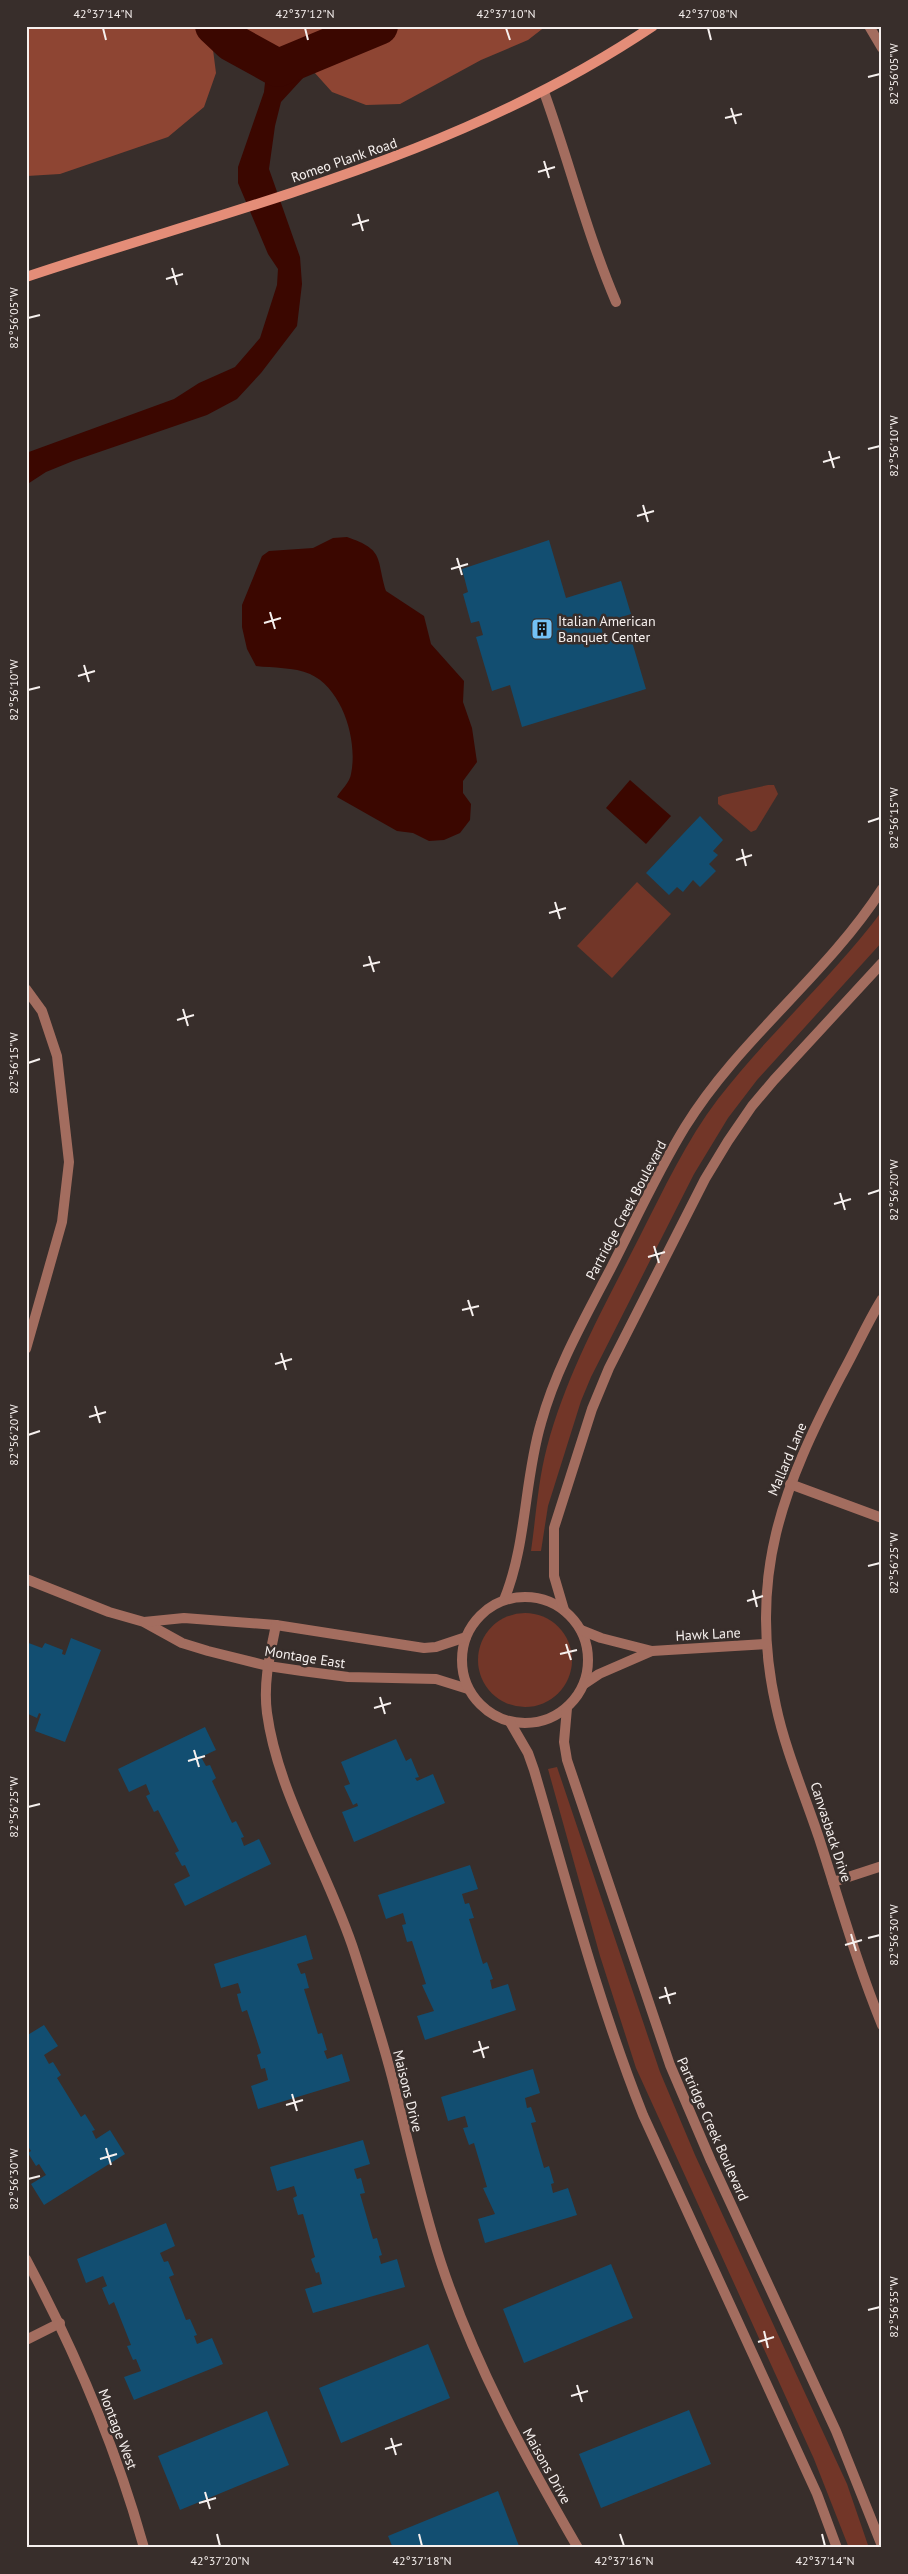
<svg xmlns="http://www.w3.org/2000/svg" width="908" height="2574" font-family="'PT Sans',sans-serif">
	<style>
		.green { fill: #723628 }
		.forest { fill: #8e4533 }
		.water { fill: #3b0700 }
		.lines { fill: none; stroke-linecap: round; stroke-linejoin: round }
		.stream { stroke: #3b0700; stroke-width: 6 }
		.river { stroke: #3b0700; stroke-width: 38 }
		.building { fill: #124e71 }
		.lane { stroke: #a36d5f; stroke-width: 10 }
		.street { stroke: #a36d5f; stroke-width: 10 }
		.secondary { stroke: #e48d78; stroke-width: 10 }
		.ticks { fill: none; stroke: #f6f0ee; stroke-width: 2 }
		.labels { text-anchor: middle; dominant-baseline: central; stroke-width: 5; stroke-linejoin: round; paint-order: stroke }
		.street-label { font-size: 14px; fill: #f6f0ee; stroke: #382e2b }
		.poi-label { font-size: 14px; fill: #f6f0ee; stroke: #382e2b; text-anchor: start }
		.neatline { fill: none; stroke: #f6f0ee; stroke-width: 2 }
		.ticks-label { font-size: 12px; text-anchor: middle; fill: #f6f0ee }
	</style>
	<rect width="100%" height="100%" fill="#382e2b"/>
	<g class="green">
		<polygon points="768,785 774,785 778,794 756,830 751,832 718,804 718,797 723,795"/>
		<polygon points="637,882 671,914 612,978 577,946"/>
		<path d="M882 911V942L757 1080 728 1118 694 1174 591 1377 581 1401 548 1506 541 1551H531C536 1516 538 1481 547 1447 567 1372 605 1305 640 1236 664 1189 686 1141 718 1099 769 1033 832 978 882 911Z"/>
		<circle cx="525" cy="1660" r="47"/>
		<polygon points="557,1767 660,2072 695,2155 847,2484 869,2548 849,2548 814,2459 636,2068 600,1956 548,1769"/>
	</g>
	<polygon class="forest" points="26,26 546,26 528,40 481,60 400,104 366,105 332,92 314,72 264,46 237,35 212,42 216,73 204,107 168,137 60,174 27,176"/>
	<g class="water">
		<polygon points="261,71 303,78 281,102 275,126 269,169 300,257 302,284 297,326 261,373 237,399 207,415 73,461 46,472 26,485 26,453 174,399 199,383 235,367 260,338 277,285 278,269 268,254 238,183 238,167 264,92 266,73"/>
		<path d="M347 537C385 550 376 558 386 591L424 616 431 644 464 681 463 702 472 728 477 762 463 781V793L471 804 470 820 460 833 444 840 429 841 413 833 397 831 337 797C341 790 350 782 351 774 358 741 343 689 310 674 294 667 273 668 256 666L247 649 242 627V605L262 556 269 551 313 548 333 538Z"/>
		<polygon points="630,780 671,816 646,844 606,808"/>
	</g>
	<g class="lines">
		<polyline class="stream" points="274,79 278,68"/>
		<polyline class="river" points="214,26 231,42 278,68 379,26"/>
	</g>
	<g class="building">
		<polygon points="549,540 566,598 621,581 631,614 600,624 606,642 630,635 646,689 522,727 510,685 492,691 476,637 483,635 479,621 471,623 463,594 468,592 462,569"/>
		<polygon points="700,816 723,840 713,851 718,855 709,864 716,871 700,887 693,880 683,892 677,887 669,895 646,873"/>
		<polygon points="71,1638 101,1650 65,1742 35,1731 41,1714 39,1713 37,1718 26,1713 26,1642 42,1648 45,1643 63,1650 62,1654 65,1655"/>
		<polygon points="205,1727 216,1750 201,1757 206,1766 210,1765 216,1778 212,1781 232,1823 236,1821 244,1837 241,1838 244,1846 259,1839 271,1864 185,1906 174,1884 190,1876 185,1865 182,1866 175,1853 179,1851 158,1810 154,1812 146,1796 150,1794 146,1784 129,1792 118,1769"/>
		<polygon points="396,1739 406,1761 411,1758 419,1777 415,1778 417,1781 433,1774 445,1803 354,1842 342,1812 358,1806 357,1803 353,1805 344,1786 350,1784 341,1762"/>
		<polygon points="470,1865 478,1889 462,1894 465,1904 469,1903 474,1918 469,1919 483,1964 487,1962 493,1979 490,1980 492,1989 508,1984 516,2010 425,2040 417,2016 434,2011 422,1985 426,1984 412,1941 407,1942 402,1925 406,1924 403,1913 386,1919 378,1895"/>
		<polygon points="306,1935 313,1959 297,1964 301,1974 305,1973 309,1988 304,1989 318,2034 322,2033 327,2050 324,2051 327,2059 342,2054 350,2081 258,2109 251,2086 268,2080 265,2068 261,2069 257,2055 261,2053 247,2010 242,2012 239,2002 237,1994 241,1993 238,1983 221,1988 214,1964"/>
		<polygon points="44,2025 58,2046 44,2055 49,2064 53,2062 61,2075 57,2078 81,2117 85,2114 95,2130 92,2131 96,2139 110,2130 125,2154 44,2205 31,2184 46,2175 39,2164 36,2166 28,2153 31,2151 26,2143 26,2036"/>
		<polygon points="533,2069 540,2093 525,2098 527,2108 531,2107 536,2122 531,2123 544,2168 549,2166 554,2183 551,2184 553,2193 568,2188 577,2215 485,2243 478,2219 495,2214 483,2188 487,2187 474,2143 469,2145 463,2128 468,2127 465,2116 448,2121 441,2097"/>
		<polygon points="363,2140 370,2164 354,2169 357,2179 361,2178 365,2193 360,2194 373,2239 377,2238 382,2255 379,2256 381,2264 397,2259 405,2287 313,2313 305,2289 322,2284 319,2272 316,2273 311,2259 315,2257 303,2214 298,2215 293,2198 297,2196 294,2186 277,2191 270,2167"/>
		<polygon points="166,2223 175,2246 160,2253 164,2262 168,2261 174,2275 169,2277 186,2320 190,2319 197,2335 194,2336 197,2344 212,2338 223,2364 134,2400 124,2377 141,2371 136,2359 133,2360 127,2346 131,2345 114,2302 109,2305 102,2288 107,2286 103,2276 86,2283 77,2259"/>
		<polygon points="611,2264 633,2318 524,2363 503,2309"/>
		<polygon points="428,2344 450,2398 341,2443 319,2388"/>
		<polygon points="689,2410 711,2464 601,2508 579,2454"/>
		<polygon points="267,2411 289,2465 180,2510 158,2456"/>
		<polygon points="498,2491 519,2546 514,2548 393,2548 388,2536"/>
	</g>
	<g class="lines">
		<path class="lane" d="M544 92C569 161 587 234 616 302"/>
		<g class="street">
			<polyline points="869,26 882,48"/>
			<polyline points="26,989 42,1011 57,1056 69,1162 62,1222 26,1349"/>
			<path d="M882 1299C867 1323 856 1349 842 1374 783 1486 747 1577 776 1706 785 1749 805 1796 819 1838 839 1900 857 1964 882 2025"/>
			<polyline points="790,1484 882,1518"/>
			<polyline points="26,1579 109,1612 144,1622 182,1643 208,1651 268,1666 302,1671 348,1677 436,1679 468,1689"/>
			<circle cx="525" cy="1660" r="63"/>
			<path d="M504 1600C527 1544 524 1480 541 1423 556 1368 586 1316 612 1266 636 1219 658 1171 685 1127 740 1038 826 976 882 889"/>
			<polyline points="564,1610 554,1576 554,1528 592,1409 609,1368 705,1179 728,1141 752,1106 774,1080 882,963"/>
			<polyline points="144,1622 184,1618 276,1625 424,1648 436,1647 466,1637"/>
			<path d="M276 1625C270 1654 263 1683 267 1713 278 1795 330 1875 355 1954 368 1995 381 2035 392 2077 408 2139 421 2202 441 2263 474 2363 525 2457 578 2548"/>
			<polyline points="581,1630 601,1638 652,1651 766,1644"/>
			<polyline points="584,1684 599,1674 652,1651"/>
			<polyline points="567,1708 564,1742 567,1760 670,2065 711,2161 836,2431 882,2546"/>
			<path d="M510 1722 528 1753 534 1770C568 1886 598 2002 643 2115L817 2494 837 2548"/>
			<polyline points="833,1882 882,1866"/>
			<path d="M26 2259C75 2351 116 2447 144 2548"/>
			<polyline points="26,2340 60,2323"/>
		</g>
		<path class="secondary" d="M26 277C245 204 458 157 653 26"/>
	</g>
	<path class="ticks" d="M103 28 106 40M305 28 308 40M506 28 510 40M708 28 711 40M868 77 880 74M731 108 736 124M725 118 742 114M544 161 549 178M538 172 555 167M358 214 363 231M352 225 369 220M172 268 177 285M166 279 183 274M28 318 40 315M868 449 880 446M829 451 834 468M823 462 840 457M643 505 648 522M637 516 654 511M457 558 462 575M451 569 468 564M270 612 275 629M264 623 281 618M84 665 89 682M78 676 95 671M28 690 40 687M868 822 880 818M742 849 746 866M736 860 752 855M555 902 560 919M549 913 566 908M369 956 374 972M363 966 380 962M183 1009 188 1026M177 1020 194 1015M28 1063 40 1059M840 1193 845 1210M868 1194 880 1190M834 1204 851 1199M654 1246 659 1263M648 1257 665 1252M468 1300 473 1316M462 1310 479 1306M281 1353 286 1370M275 1364 292 1359M95 1406 100 1423M89 1417 106 1412M28 1435 40 1431M868 1566 880 1563M753 1590 757 1607M747 1601 763 1596M566 1644 571 1660M560 1654 577 1650M380 1697 385 1714M374 1708 391 1703M194 1750 199 1767M188 1761 205 1756M28 1807 40 1804M851 1934 856 1951M868 1938 880 1935M845 1945 862 1940M665 1987 670 2004M659 1998 676 1993M479 2041 484 2058M473 2052 489 2047M292 2094 297 2111M286 2105 303 2100M106 2148 111 2165M100 2159 117 2154M28 2179 40 2176M868 2310 880 2307M764 2331 768 2348M758 2342 774 2337M577 2385 582 2402M571 2396 588 2391M391 2438 396 2455M385 2449 402 2444M205 2492 210 2509M199 2503 216 2498M217 2534 220 2546M419 2534 422 2546M620 2534 624 2546M822 2534 825 2546"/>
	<defs>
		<g id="building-square" transform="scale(1.125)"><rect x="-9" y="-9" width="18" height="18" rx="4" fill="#73c1f5" stroke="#382e2b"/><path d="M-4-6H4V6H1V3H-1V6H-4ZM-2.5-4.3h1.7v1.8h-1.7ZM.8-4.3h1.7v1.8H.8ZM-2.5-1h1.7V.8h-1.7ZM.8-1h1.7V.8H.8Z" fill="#111"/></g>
	</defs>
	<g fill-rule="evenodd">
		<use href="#building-square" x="542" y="629"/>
	</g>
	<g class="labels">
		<g class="street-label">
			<text transform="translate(344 160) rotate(-19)">Romeo Plank Road</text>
			<text transform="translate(626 1210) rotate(-62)">Partridge Creek Boulevard</text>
			<text transform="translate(787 1459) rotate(-67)">Mallard Lane</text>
			<text transform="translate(708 1634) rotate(-3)">Hawk Lane</text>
			<text transform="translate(305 1657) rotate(9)">Montage East</text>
			<text transform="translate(831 1832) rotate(72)">Canvasback Drive</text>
			<text transform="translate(408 2091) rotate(76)">Maisons Drive</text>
			<text transform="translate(713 2129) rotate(66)">Partridge Creek Boulevard</text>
			<text transform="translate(118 2429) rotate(69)">Montage West</text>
			<text transform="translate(547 2466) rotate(61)">Maisons Drive</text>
		</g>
		<g class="poi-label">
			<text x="558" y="621">Italian American<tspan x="558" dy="16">Banquet Center</tspan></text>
		</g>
	</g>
	<rect width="908" height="2574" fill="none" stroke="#382e2b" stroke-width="55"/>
	<rect x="28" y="28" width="852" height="2518" class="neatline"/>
	<g class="ticks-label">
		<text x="103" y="18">42°37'14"N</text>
		<text x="305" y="18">42°37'12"N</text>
		<text x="506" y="18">42°37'10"N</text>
		<text x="708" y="18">42°37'08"N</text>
		<text transform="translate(894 74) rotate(-90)" y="4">82°56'05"W</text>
		<text transform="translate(14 318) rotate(-90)" y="4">82°56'05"W</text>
		<text transform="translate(894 446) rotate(-90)" y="4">82°56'10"W</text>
		<text transform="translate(14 690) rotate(-90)" y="4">82°56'10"W</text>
		<text transform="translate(894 818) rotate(-90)" y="4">82°56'15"W</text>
		<text transform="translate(14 1063) rotate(-90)" y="4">82°56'15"W</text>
		<text transform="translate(894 1190) rotate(-90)" y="4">82°56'20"W</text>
		<text transform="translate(14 1435) rotate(-90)" y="4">82°56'20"W</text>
		<text transform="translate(894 1563) rotate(-90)" y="4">82°56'25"W</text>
		<text transform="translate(14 1807) rotate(-90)" y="4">82°56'25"W</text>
		<text transform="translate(894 1935) rotate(-90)" y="4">82°56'30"W</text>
		<text transform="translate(14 2179) rotate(-90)" y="4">82°56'30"W</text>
		<text transform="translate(894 2307) rotate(-90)" y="4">82°56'35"W</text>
		<text x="220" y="2565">42°37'20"N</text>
		<text x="422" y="2565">42°37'18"N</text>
		<text x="624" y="2565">42°37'16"N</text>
		<text x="825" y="2565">42°37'14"N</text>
	</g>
</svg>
